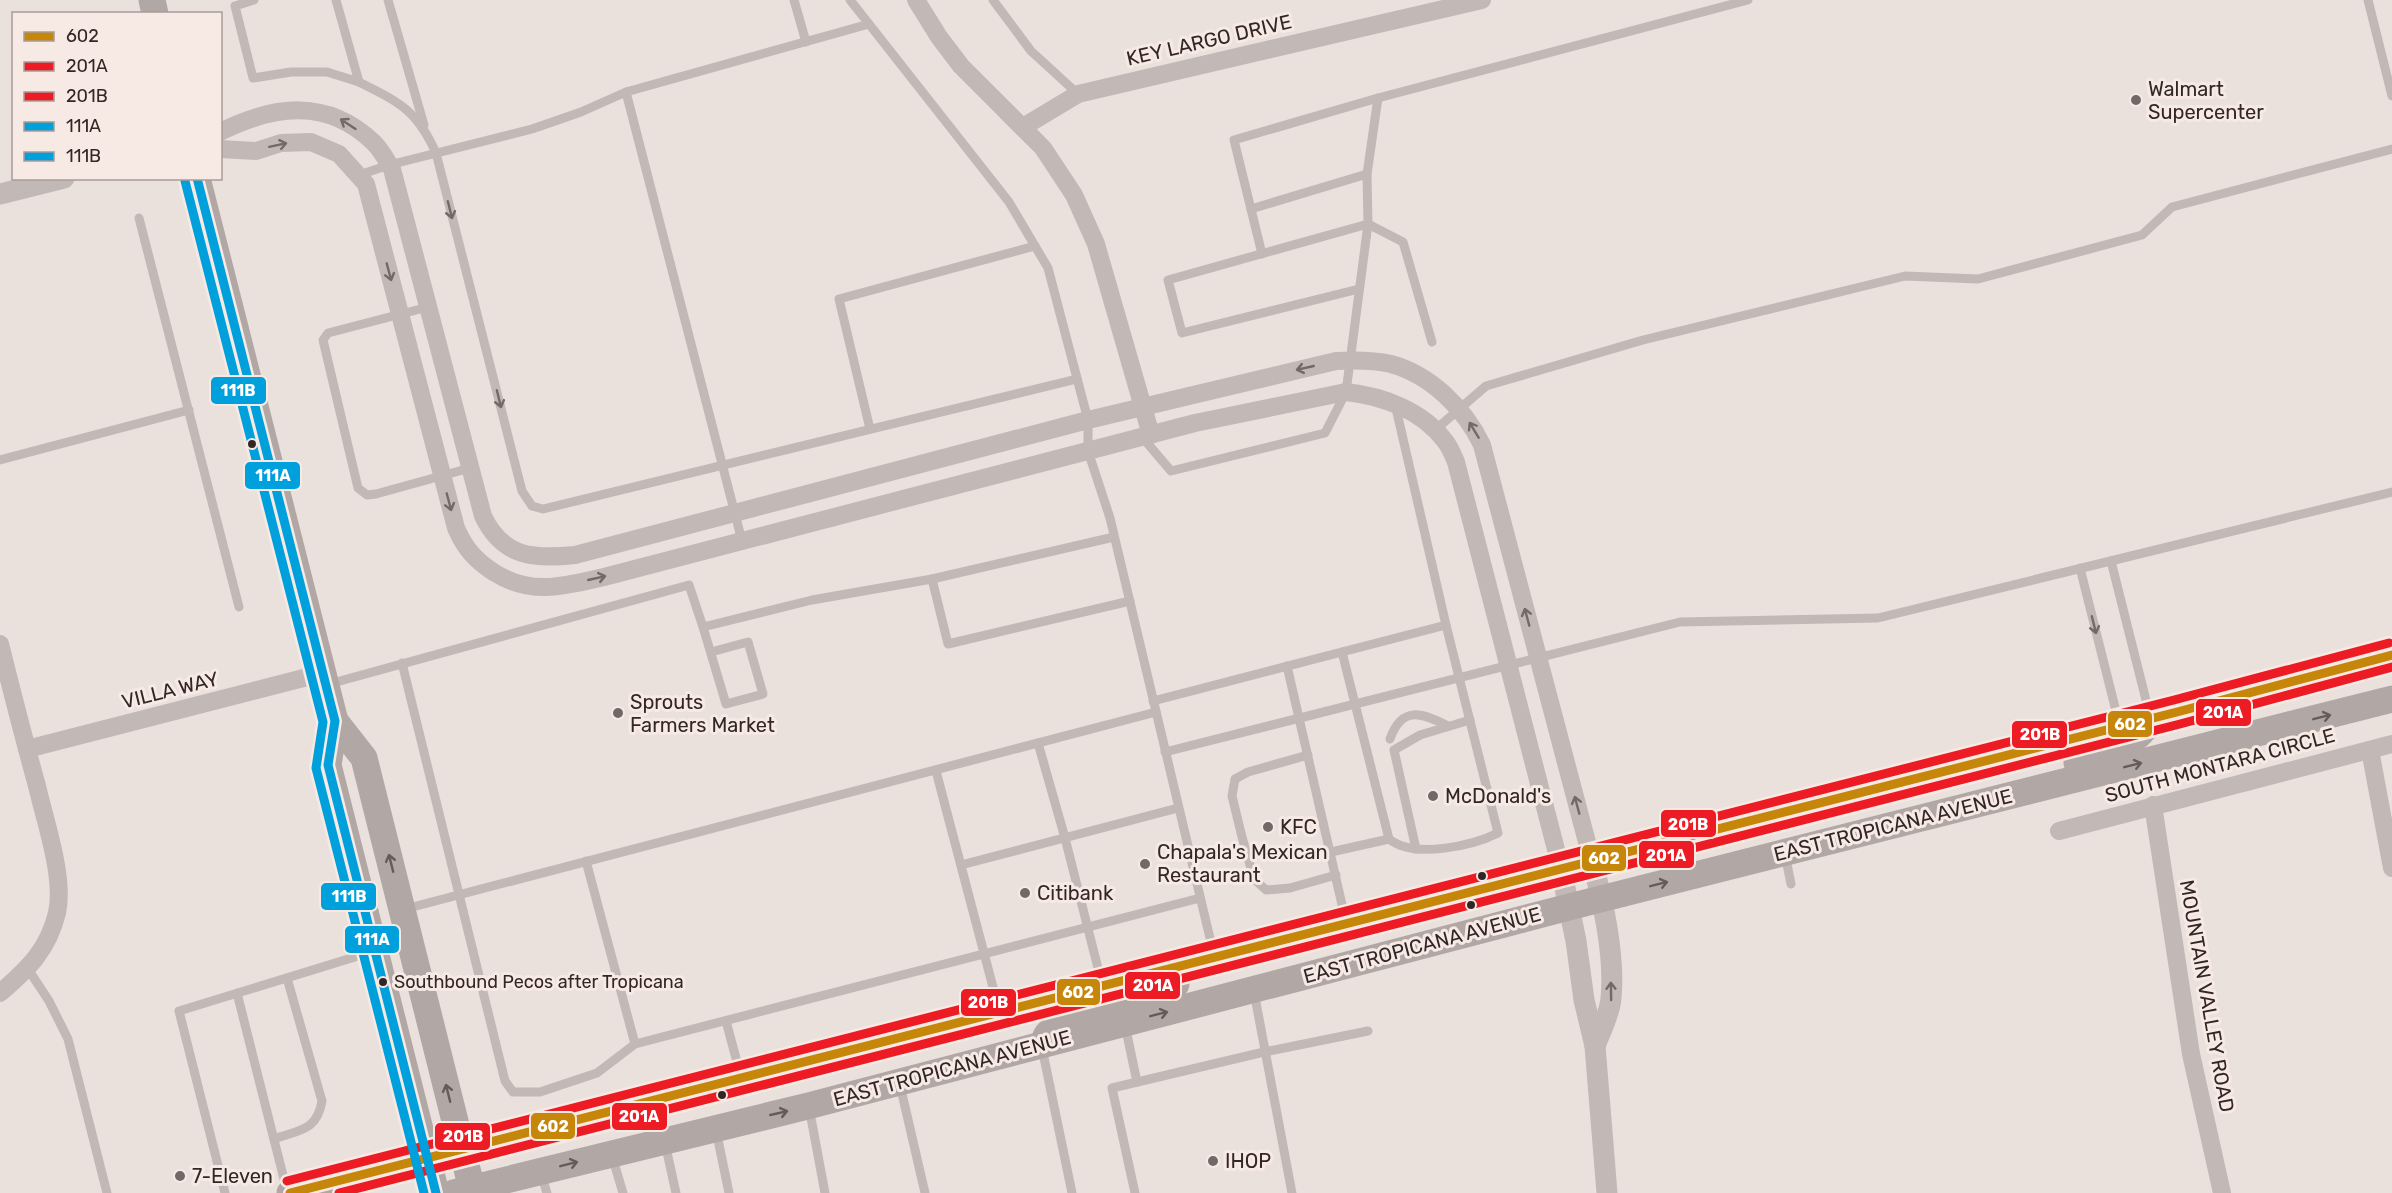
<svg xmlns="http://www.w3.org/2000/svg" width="2392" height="1193" font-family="Rubik,sans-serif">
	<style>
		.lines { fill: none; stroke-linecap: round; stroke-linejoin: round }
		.service { stroke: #c2b9b7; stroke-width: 9 }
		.minor { stroke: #c2b9b7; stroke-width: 18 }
		.tertiary { stroke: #c2b9b7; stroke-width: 21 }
		.primary { stroke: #b1a8a6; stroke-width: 27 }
		.bus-1-casing { stroke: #f7eae4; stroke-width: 14 }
		.bus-2-casing { stroke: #f7eae4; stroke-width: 14 }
		.bus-3-casing { stroke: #f7eae4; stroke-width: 14 }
		.bus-4-casing { stroke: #f7eae4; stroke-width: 14 }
		.bus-5-casing { stroke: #f7eae4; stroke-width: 14 }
		.bus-1 { stroke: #c6860a; stroke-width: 9 }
		.bus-2 { stroke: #ed1b24; stroke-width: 9 }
		.bus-3 { stroke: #ed1b24; stroke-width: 9 }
		.bus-4 { stroke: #00a0dc; stroke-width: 9 }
		.bus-5 { stroke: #00a0dc; stroke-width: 9 }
		.oneway { stroke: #736967 }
		.oneway2 { stroke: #655b59 }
		.poi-dot { fill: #726866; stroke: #f7eae4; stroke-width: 2 }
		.bus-dot { fill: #322726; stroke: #f7eae4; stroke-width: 2 }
		.labels { text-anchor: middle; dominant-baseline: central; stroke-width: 6; stroke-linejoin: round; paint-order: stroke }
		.bus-label { font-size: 18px; fill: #322726; stroke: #f7eae4; text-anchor: start }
		.street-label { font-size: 20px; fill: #322726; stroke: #f7eae4 }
		.poi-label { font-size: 20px; fill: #322726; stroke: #f7eae4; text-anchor: start }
		.line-badge { stroke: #f7eae4; stroke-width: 2 }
		.badge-label { font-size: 16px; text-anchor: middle; font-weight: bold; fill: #fff }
	</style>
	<rect width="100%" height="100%" fill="#eae1dd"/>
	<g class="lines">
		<g class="service">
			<polyline points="254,0 235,6 253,78 291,72 327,72 359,82"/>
			<path d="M336 0 359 82C399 102 417 110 436 153L522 491 532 506 543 509 1077 379"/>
			<polyline points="388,0 424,125"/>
			<polyline points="794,0 806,42"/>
			<polyline points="850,0 869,24"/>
			<polyline points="993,0 1031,51 1078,94"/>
			<polyline points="2368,0 2392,96"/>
			<polyline points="626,92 742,541"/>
			<polyline points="359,175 389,165 532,129 581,112 626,92 869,24 1009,202 1048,268 1088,420 1088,451 1110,518 1214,955"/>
			<polyline points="1251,209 1367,174"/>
			<polyline points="139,218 239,607"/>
			<polyline points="1262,254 1234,140 1378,98"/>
			<polyline points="1359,289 1182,333 1168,280 1368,224 1403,242 1432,342"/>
			<polyline points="428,307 328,333 323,340 358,488 367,495 376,494 470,468"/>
			<polyline points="870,429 839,299 1035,246"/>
			<polyline points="1435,430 1486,386 1643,340 1905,276 1978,279 2142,235 2172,207 2392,149"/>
			<polyline points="1142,437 1171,471 1325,433 1346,392 1368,224 1367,174 1378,98 1748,0"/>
			<polyline points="0,460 189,410"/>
			<polyline points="1114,537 932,579 948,644 1130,601"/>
			<polyline points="2111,561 2150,716"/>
			<polyline points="2080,568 2119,723"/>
			<polyline points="711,652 748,642 763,694 726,704 703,627 812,600 932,579"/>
			<path d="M1342 652 1389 839C1414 859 1472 846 1498 833L1446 625 1395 404"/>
			<polyline points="402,663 505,1081 513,1092 540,1092 597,1073 635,1044"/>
			<polyline points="1287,666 1346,922"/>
			<polyline points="329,684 689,585 703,627"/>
			<polyline points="1153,701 1446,625"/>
			<path d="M1390 739C1402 705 1422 713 1448 726"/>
			<polyline points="1038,743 1065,838 1102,984"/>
			<polyline points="1165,752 1680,622 1878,618 2392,492"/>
			<polyline points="1308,755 1248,772 1235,779 1232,796 1242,837 1254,879 1266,890 1290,888 1336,875"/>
			<polyline points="936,771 999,1010"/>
			<polyline points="1416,849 1394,750 1420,735 1470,720"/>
			<polyline points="1331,852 1389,839"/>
			<polyline points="1785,854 1791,884"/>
			<polyline points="586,861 635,1044 1200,898"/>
			<polyline points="961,865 1178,808"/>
			<polyline points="405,909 1156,712"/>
			<polyline points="28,969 49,1001 68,1039 107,1193"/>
			<polyline points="1254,992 1292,1193"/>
			<polyline points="237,993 287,1191"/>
			<polyline points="726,1021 741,1077"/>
			<polyline points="1125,1025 1137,1082"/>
			<polyline points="1042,1048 1072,1193"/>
			<polyline points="900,1085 925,1193"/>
			<polyline points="809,1107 825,1193"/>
			<polyline points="716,1130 729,1193"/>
			<path d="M274 1139C299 1130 317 1131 322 1101L287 978"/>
			<polyline points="665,1143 676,1193"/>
			<polyline points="612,1156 623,1193"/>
			<polyline points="541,1174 547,1193"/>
			<polyline points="225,1193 179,1011 371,952"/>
			<polyline points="1135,1193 1112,1088 1264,1052 1368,1031"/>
		</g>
		<g class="minor">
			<polyline points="916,0 939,37 961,66 1043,148 1074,195 1096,244 1151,435"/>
			<polyline points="1023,127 1078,94 1482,0"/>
			<path d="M220 132C274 105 327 98 373 142 381 149 386 160 392 169L483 516C503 558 534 559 575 555L1088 420 1336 361C1354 360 1373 360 1391 364 1431 375 1465 409 1482 445L1592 861"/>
			<path d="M220 149 256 151 281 143 311 142 339 154 366 184 456 528C465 549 476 561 495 573 532 596 565 586 604 577L1195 423 1346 392C1382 396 1422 410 1445 441 1450 447 1453 455 1456 462L1561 869"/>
			<path d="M0 644C12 692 24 739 37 786 45 821 65 878 57 913 48 950 28 969 0 993"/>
			<polyline points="27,749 323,673"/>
			<polyline points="2370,750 2392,868"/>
			<polyline points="2153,805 2191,1054 2222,1193"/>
			<polyline points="2059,831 2392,744"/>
		</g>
		<g class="tertiary">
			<polyline points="0,194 64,178"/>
			<path d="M1592 861C1603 901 1615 957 1611 998 1610 1014 1600 1032 1595 1046"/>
			<polyline points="1561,869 1576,941 1584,1000 1595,1046 1607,1193"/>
		</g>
		<g class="primary">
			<polyline points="152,0 155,14"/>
			<polyline points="197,178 335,721 328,765 436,1193"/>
			<polyline points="335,721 364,758 473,1193"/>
			<path d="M2077 763C2104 754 2138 747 2151 718"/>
			<path d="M1046 1036C1059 1014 1149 994 1176 984"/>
			<polyline points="290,1193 2177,712 2392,655"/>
			<polyline points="453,1193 808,1106 1569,907 2392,699"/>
		</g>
		<g class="bus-1-casing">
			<polyline id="bus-1" points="290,1193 2177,712 2392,655"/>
		</g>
		<g class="bus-2-casing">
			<polyline id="bus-2" points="339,1193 2180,724 2392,667"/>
		</g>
		<g class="bus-3-casing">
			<polyline id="bus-3" points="287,1181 2174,700 2389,643"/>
		</g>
		<g class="bus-4-casing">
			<polyline id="bus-4" points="197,178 335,721 328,765 436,1193"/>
		</g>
		<g class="bus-5-casing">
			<polyline id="bus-5" points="185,181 323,722 316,768 424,1193"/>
		</g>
		<use href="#bus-1" class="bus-1"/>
		<use href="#bus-2" class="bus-2"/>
		<use href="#bus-3" class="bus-3"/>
		<use href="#bus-4" class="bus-4"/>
		<use href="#bus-5" class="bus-5"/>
	</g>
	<defs><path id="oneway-shaft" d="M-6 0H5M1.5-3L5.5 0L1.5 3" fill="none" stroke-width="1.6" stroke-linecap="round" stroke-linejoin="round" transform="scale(1.5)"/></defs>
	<g class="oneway">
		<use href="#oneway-shaft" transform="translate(348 124) rotate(-147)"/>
		<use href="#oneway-shaft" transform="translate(278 145) rotate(-12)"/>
		<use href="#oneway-shaft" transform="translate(450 210) rotate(76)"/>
		<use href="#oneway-shaft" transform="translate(389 272) rotate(75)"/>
		<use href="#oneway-shaft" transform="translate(1305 368) rotate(167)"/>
		<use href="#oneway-shaft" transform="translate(499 399) rotate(76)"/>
		<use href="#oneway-shaft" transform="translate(1474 430) rotate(-121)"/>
		<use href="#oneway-shaft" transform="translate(449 502) rotate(75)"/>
		<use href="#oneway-shaft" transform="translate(597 578) rotate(-13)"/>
		<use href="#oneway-shaft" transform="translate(1527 617) rotate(-105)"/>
		<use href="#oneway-shaft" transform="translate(2094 625) rotate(76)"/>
		<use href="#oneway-shaft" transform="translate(1577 805) rotate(-105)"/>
		<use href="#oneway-shaft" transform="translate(1611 991) rotate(-91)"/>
	</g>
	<g class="oneway2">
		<use href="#oneway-shaft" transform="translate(2322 717) rotate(-14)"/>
		<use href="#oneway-shaft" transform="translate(2133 765) rotate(-14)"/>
		<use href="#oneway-shaft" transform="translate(391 863) rotate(-104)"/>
		<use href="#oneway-shaft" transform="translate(1659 884) rotate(-14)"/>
		<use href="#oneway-shaft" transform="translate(1159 1014) rotate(-14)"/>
		<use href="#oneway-shaft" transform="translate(448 1093) rotate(-104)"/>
		<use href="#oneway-shaft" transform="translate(779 1113) rotate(-13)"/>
		<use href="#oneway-shaft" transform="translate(569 1164) rotate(-14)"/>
	</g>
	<g class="poi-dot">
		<circle cx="2136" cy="100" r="6"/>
		<circle cx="618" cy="713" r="6"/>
		<circle cx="1433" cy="796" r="6"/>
		<circle cx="1268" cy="827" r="6"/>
		<circle cx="1145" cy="864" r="6"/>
		<circle cx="1025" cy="893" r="6"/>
		<circle cx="1213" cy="1161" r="6"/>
		<circle cx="180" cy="1176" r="6"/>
	</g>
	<g class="bus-dot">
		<circle cx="252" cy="444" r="5"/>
		<circle cx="1482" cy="876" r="5"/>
		<circle cx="1471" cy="905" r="5"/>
		<circle cx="383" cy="982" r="5"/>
		<circle cx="722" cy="1095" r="5"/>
	</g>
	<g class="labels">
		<g class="bus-label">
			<text x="394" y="982">Southbound Pecos after Tropicana</text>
		</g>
		<g class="street-label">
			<text transform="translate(1209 40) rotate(-13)">KEY LARGO DRIVE</text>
			<text transform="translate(170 690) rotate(-14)">VILLA WAY</text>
			<text transform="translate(2220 765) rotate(-15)">SOUTH MONTARA CIRCLE</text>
			<text transform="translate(1893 825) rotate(-14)">EAST TROPICANA AVENUE</text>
			<text transform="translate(1422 945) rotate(-15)">EAST TROPICANA AVENUE</text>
			<text transform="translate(2207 996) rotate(80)">MOUNTAIN VALLEY ROAD</text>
			<text transform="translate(952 1068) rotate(-15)">EAST TROPICANA AVENUE</text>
		</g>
		<g class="poi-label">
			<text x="2148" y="89">Walmart<tspan x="2148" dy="23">Supercenter</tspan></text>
			<text x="630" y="702">Sprouts<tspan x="630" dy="23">Farmers Market</tspan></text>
			<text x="1445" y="796">McDonald's</text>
			<text x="1280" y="827">KFC</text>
			<text x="1157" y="852">Chapala's Mexican<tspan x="1157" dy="23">Restaurant</tspan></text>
			<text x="1037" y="893">Citibank</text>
			<text x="1225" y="1161">IHOP</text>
			<text x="192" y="1176">7-Eleven</text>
		</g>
	</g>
	<g class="line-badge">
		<rect x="210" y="376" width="57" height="29" rx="6" fill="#00a0dc"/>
		<rect x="244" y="461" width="57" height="29" rx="6" fill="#00a0dc"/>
		<rect x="2195" y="698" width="57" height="29" rx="6" fill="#ed1b24"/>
		<rect x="2107" y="710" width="46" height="28" rx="6" fill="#c6860a"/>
		<rect x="2011" y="720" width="57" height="29" rx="6" fill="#ed1b24"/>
		<rect x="1660" y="809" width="57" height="29" rx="6" fill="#ed1b24"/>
		<rect x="1638" y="840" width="57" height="29" rx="6" fill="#ed1b24"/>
		<rect x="1581" y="844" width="46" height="28" rx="6" fill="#c6860a"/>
		<rect x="320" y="882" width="57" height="29" rx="6" fill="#00a0dc"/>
		<rect x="344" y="925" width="56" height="29" rx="6" fill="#00a0dc"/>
		<rect x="1124" y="971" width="57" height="29" rx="6" fill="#ed1b24"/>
		<rect x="1056" y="978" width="45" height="28" rx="6" fill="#c6860a"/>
		<rect x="960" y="988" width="57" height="29" rx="6" fill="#ed1b24"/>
		<rect x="611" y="1102" width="57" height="29" rx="6" fill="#ed1b24"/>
		<rect x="530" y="1112" width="46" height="28" rx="6" fill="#c6860a"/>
		<rect x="434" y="1122" width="57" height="29" rx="6" fill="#ed1b24"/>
	</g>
	<g class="badge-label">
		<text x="238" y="396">111B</text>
		<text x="273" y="481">111A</text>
		<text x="2223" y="718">201A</text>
		<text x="2130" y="730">602</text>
		<text x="2040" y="740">201B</text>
		<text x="1688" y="830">201B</text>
		<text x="1666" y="861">201A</text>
		<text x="1604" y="864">602</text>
		<text x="349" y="902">111B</text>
		<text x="372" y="945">111A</text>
		<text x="1153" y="991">201A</text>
		<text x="1078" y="998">602</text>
		<text x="988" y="1008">201B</text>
		<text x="639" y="1122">201A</text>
		<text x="553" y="1132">602</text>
		<text x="463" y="1142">201B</text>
	</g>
	<rect x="12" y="12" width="210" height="168" fill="#f7eae4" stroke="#a89c98" stroke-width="1.5"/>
	<rect x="24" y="32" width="30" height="9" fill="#c6860a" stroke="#a89c98" stroke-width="1.5"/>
	<text x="66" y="42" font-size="18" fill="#322726">602</text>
	<rect x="24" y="62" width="30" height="9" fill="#ed1b24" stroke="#a89c98" stroke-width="1.5"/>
	<text x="66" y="72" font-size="18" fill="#322726">201A</text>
	<rect x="24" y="92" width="30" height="9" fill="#ed1b24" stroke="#a89c98" stroke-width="1.5"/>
	<text x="66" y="102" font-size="18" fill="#322726">201B</text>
	<rect x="24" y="122" width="30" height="9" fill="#00a0dc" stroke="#a89c98" stroke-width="1.5"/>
	<text x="66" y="132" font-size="18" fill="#322726">111A</text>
	<rect x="24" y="152" width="30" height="9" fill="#00a0dc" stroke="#a89c98" stroke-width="1.5"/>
	<text x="66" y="162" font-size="18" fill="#322726">111B</text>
</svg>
